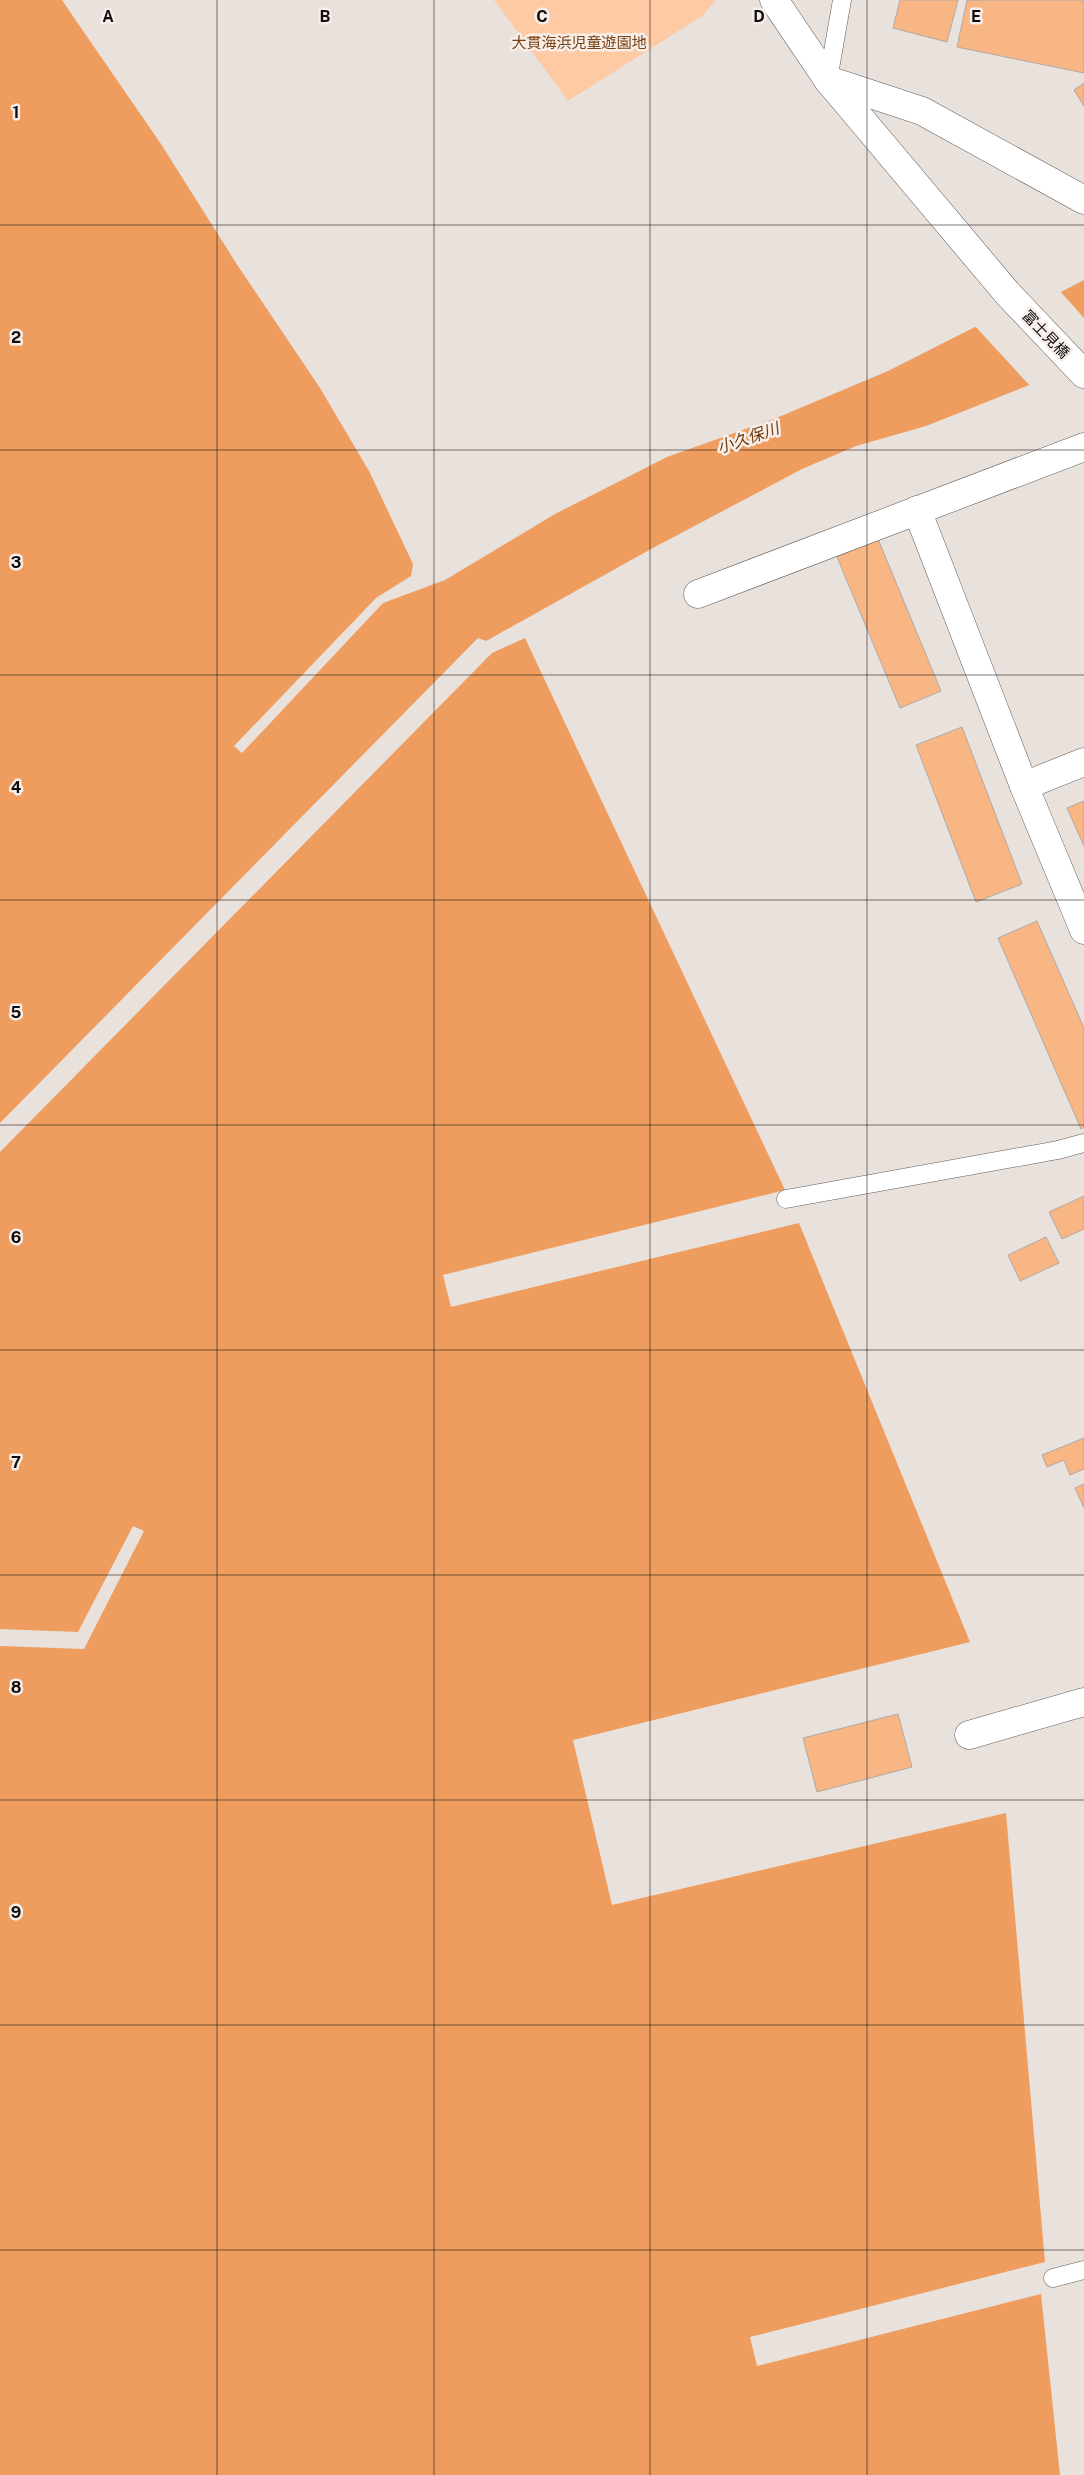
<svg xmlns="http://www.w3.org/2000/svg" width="1084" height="2475" font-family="'Public Sans','Noto Sans JP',sans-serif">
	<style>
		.green { fill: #fecaa4 }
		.water { fill: #ee9d5e }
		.pier { fill: #e9e1dc }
		.building { fill: #f8b685; stroke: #b0a9a4 }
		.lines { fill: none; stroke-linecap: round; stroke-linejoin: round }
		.lane-casing { stroke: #635c58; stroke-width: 19 }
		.street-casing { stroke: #635c58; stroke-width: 29 }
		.secondary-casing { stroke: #635c58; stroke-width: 29 }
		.lane { stroke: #fff; stroke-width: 18 }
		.street { stroke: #fff; stroke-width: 28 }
		.secondary { stroke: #fff; stroke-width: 28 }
		.grid { fill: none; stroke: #0f0c0b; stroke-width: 1; stroke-opacity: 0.55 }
		.labels { text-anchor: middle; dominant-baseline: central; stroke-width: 5; stroke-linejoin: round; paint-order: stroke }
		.park-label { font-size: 15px; fill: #784314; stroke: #f7eee9 }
		.street-label { font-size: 15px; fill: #0f0c0b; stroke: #f7eee9 }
		.water-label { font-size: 16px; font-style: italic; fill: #6d3906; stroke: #f7eee9 }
		.grid-label { font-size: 16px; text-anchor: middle; font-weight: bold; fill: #0f0c0b; stroke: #f7eee9; stroke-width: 5; stroke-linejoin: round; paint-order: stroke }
	</style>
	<rect width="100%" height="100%" fill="#e9e1dc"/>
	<polygon class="green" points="494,0 716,0 702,16 568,101"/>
	<g class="water">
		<polygon points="0,0 62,0 68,9 161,144 236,263 320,388 369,471 413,564 411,576 376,598 234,746 242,753 383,603 445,580 555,514 667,457 774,419 888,371 975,327 1061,292 1084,280 1084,369 1029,385 926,426 856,446 802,469 651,549 486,641 478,638 0,1123"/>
		<polygon points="525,638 785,1190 443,1275 451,1307 799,1223 970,1642 573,1740 612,1905 1006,1813 1045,2262 750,2337 757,2366 1041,2294 1060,2475 0,2475 0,1646 84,1649 144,1531 133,1526 78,1632 0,1629 0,1152 492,653"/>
	</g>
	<polygon class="pier" points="1059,290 1084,318 1084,372 1031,387 974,325"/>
	<g class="building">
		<polygon points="900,0 958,0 947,42 893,28"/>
		<polygon points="967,0 1084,0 1084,73 957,47"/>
		<polygon points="1084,83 1084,106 1074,90"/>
		<polygon points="878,539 941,691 900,708 837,557"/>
		<polygon points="962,727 1022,884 976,902 916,745"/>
		<polygon points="1084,801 1084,846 1067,808"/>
		<polygon points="1037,921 1084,1028 1084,1127 1081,1129 998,938"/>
		<polygon points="1084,1196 1084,1229 1062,1239 1049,1212"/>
		<polygon points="1046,1237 1059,1263 1020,1281 1008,1255"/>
		<polygon points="1084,1438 1084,1469 1070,1475 1064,1460 1047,1467 1042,1455"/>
		<polygon points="1084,1484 1084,1508 1075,1488"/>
		<polygon points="898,1714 912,1767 817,1792 803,1738"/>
	</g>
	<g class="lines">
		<g class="lane-casing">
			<g id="lane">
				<polyline points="828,80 842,0"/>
				<polyline points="786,1199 1058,1150 1084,1143"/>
				<polyline points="1053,2278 1084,2270"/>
			</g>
		</g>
		<g class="street-casing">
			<g id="street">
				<polyline points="828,80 922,111 1084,200"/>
				<polyline points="917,510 1024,786 1084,930"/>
				<polyline points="698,594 1084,447"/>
				<polyline points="1024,786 1084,762"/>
				<polyline points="969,1735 1084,1702"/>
			</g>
		</g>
		<g class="secondary-casing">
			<polyline id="secondary" points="774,0 828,80 1008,294 1084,374"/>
		</g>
		<use href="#lane" class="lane"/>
		<use href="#street" class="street"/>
		<use href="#secondary" class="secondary"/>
	</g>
	<path class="grid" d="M217 0V2475M434 0V2475M650 0V2475M867 0V2475M0 225H1084M0 450H1084M0 675H1084M0 900H1084M0 1125H1084M0 1350H1084M0 1575H1084M0 1800H1084M0 2025H1084M0 2250H1084"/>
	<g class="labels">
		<g class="park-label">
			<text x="579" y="42">大貫海浜児童遊園地</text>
		</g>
		<g class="street-label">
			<text transform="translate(1046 334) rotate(46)">富士見橋</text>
		</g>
		<g class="water-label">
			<text transform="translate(748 438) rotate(-19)">小久保川</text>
		</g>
	</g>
	<g class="grid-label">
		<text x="108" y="22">A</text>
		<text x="325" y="22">B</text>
		<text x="542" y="22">C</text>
		<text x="759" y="22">D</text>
		<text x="976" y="22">E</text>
		<text x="16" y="118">1</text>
		<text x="16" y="343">2</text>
		<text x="16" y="568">3</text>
		<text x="16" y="793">4</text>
		<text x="16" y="1018">5</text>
		<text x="16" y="1243">6</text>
		<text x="16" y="1468">7</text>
		<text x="16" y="1693">8</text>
		<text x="16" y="1918">9</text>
	</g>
</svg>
